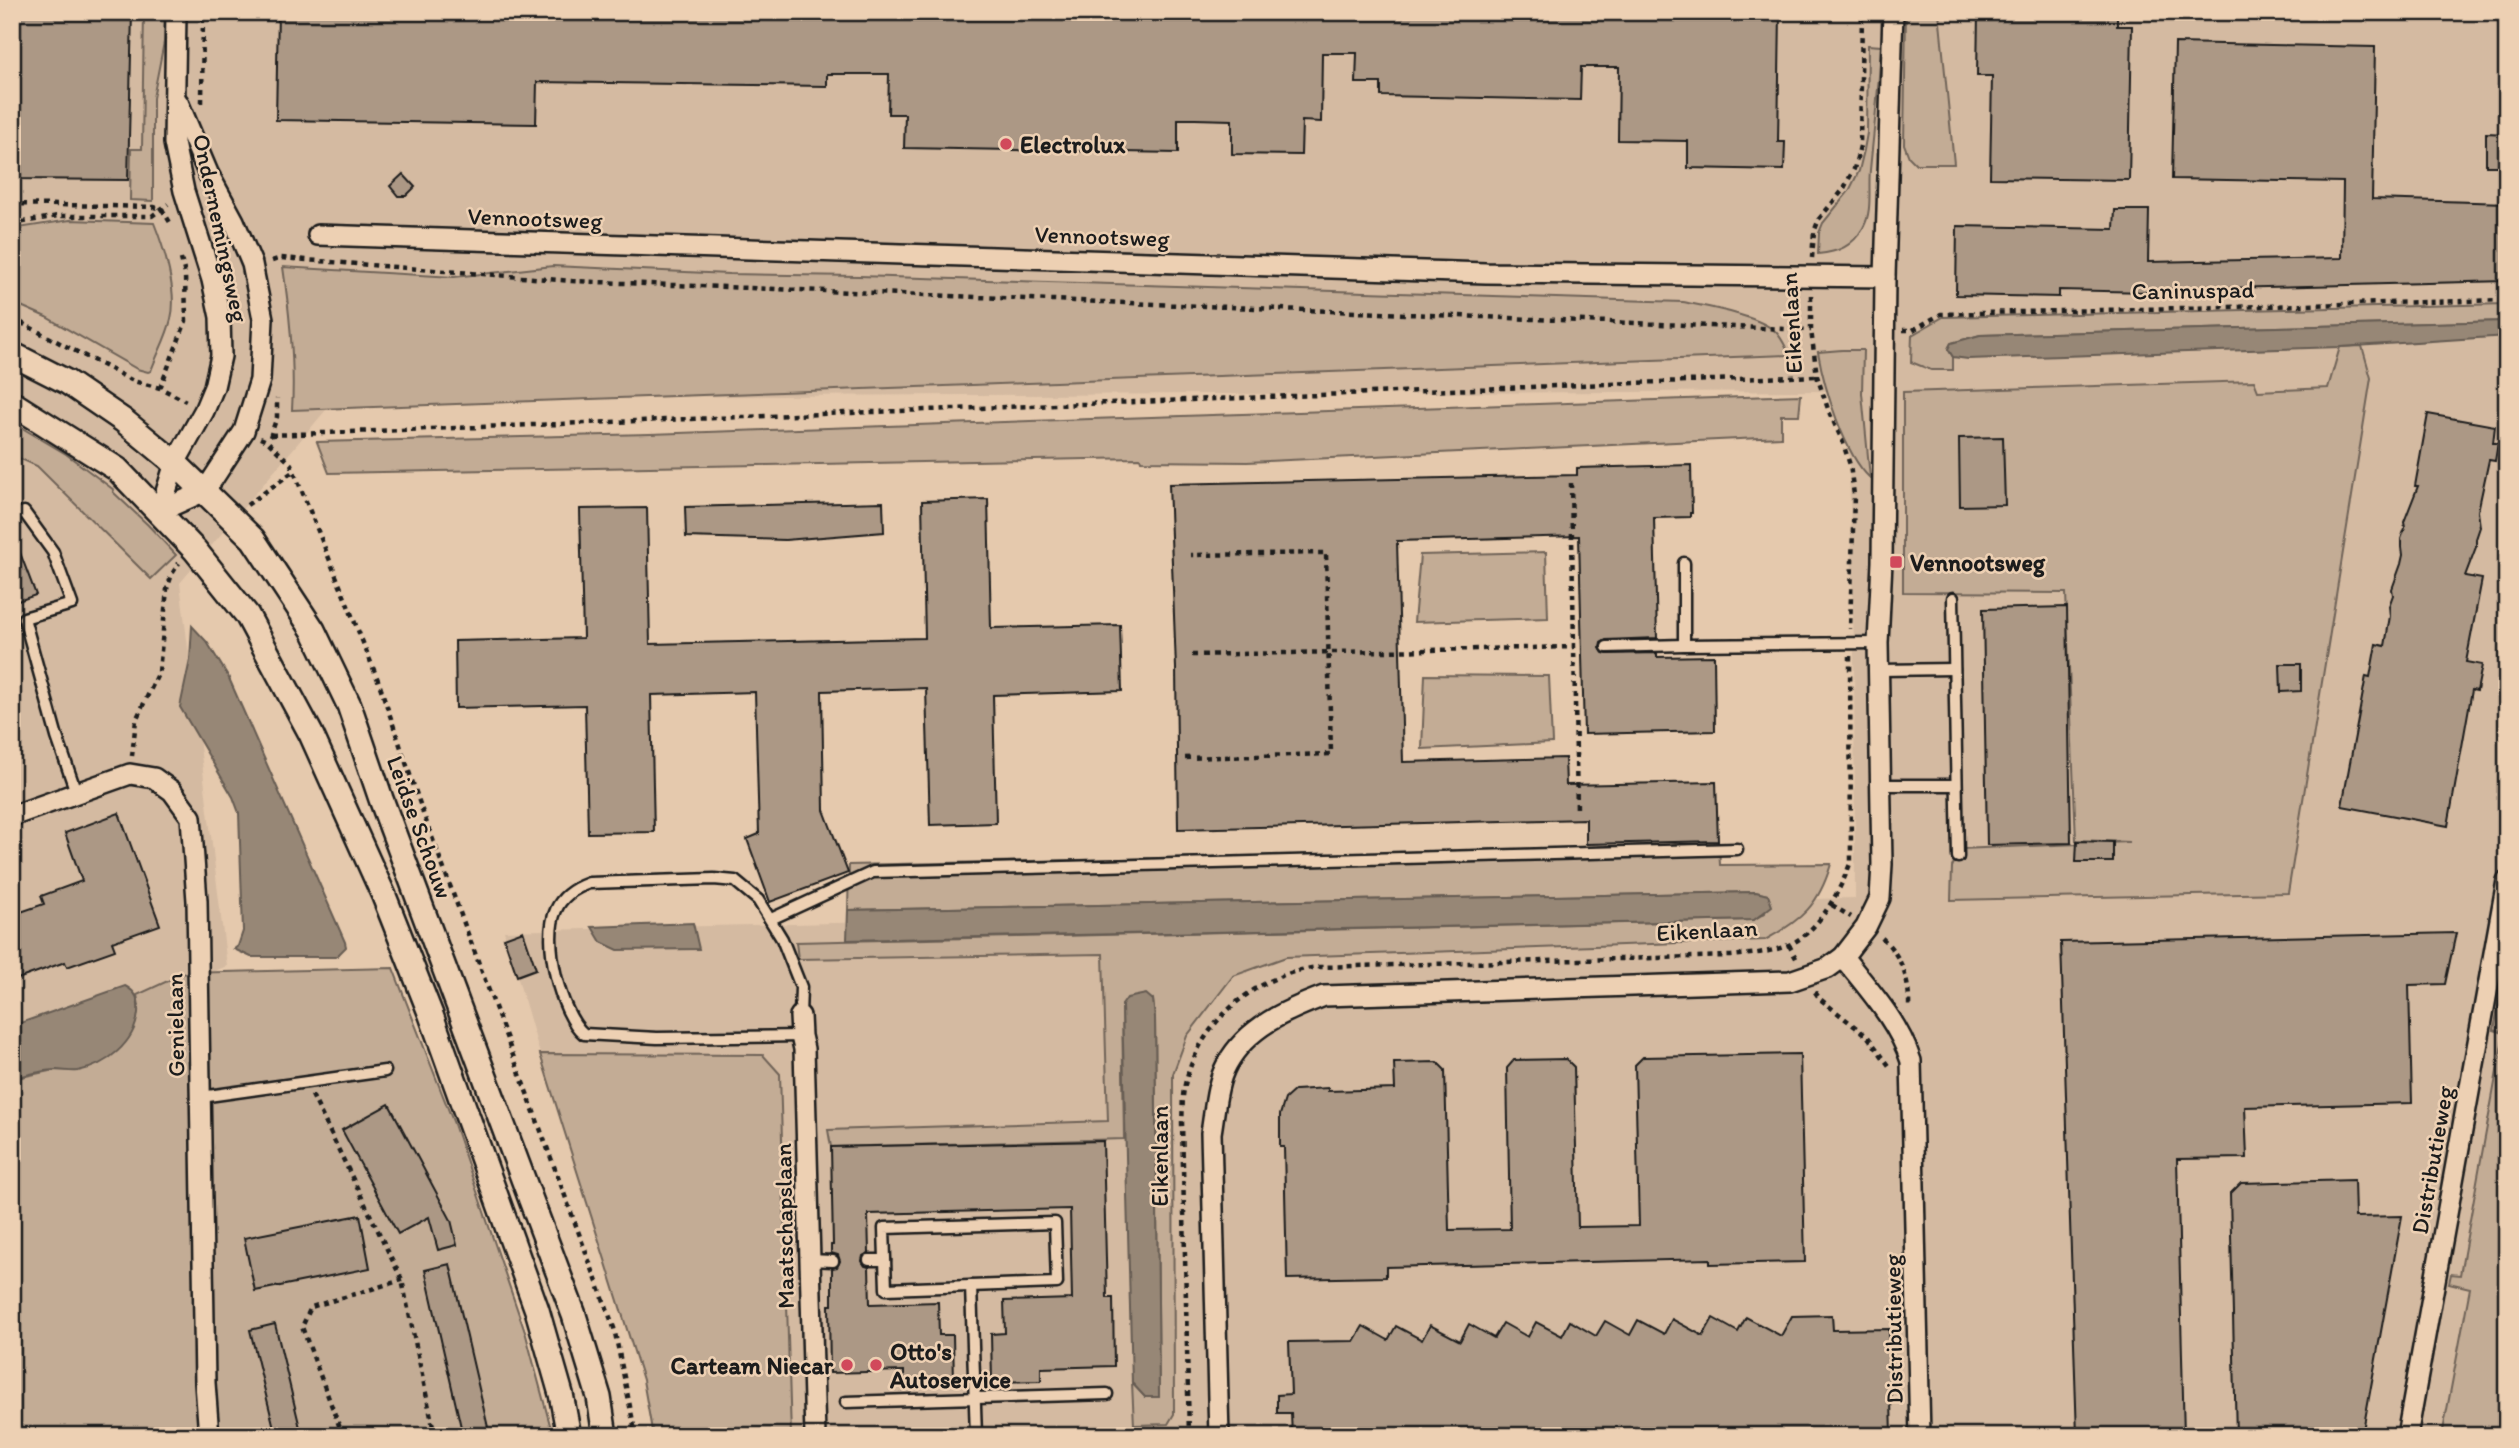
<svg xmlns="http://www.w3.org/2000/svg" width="2519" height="1448" font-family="Itim,sans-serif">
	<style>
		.built { fill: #d4baa1 }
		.green { fill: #c3ac95; stroke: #706458; stroke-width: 2 }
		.water { fill: #978776; stroke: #665c52; stroke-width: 2 }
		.building { fill: #ac9885; stroke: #1c1c1c; stroke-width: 2 }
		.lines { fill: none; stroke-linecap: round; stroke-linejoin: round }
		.service-casing { stroke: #1c1c1c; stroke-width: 15 }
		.minor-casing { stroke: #1c1c1c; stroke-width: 24 }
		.tertiary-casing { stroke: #1c1c1c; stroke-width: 28 }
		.path { stroke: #1c1c1c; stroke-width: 4.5; stroke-dasharray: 5 5; stroke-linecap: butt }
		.service { stroke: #edd0b3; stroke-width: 10 }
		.minor { stroke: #edd0b3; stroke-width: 19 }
		.tertiary { stroke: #edd0b3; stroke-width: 23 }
		.poi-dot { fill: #d1495b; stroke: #edd0b3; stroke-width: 2.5 }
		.labels { text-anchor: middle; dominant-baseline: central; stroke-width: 5; stroke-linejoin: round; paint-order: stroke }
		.poi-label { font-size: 24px; font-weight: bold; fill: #1c1c1c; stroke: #edd0b3; text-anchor: start }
		.street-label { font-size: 24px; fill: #1c1c1c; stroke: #edd0b3 }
	</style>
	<rect width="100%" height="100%" fill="#e5c9ad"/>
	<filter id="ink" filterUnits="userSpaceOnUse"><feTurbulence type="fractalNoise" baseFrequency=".0143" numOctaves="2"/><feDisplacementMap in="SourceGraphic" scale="14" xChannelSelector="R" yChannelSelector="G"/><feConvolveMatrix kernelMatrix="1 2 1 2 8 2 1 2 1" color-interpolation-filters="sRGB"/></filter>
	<g filter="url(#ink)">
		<polygon class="built" points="12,12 2507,12 2507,1419 2504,1436 791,1436 780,1074 763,1055 540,1054 504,931 1855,898 1854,646 1847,391 336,398 180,583 227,966 12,1051"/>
		<g class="green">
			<polygon points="144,12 165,12 164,42 153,98 153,201 130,200 131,149 142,149"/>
			<polygon points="1906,12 1939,12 1954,164 1916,164 1909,157 1904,144"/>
			<path d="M1868 45 1881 46C1879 87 1874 128 1870 170 1868 189 1873 211 1863 228 1852 247 1838 252 1818 254L1819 233 1823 223 1849 191 1859 171 1864 150 1867 133Z"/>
			<path d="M70 220 154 223C164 248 178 292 171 319 167 337 157 354 151 371L148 372 137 369 46 317 12 302V229Z"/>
			<path d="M553 266 729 274 859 276 1683 302C1707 307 1758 315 1776 332 1782 338 1786 348 1790 355L292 410C295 362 290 315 283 267L454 277Z"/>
			<polygon points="2507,304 2507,321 1980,335 1951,343 1948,349 1953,357 1953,370 1931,370 1911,362 1912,335 1943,317"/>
			<polygon points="2362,346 2371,378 2288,893 1951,900 1952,867 1960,849 2129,842 2076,840 2066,593 1903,592 1903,392 2254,381 2258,391 2328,388 2340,347"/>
			<path d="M1842 350H1863L1862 393 1870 478C1844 454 1824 387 1818 352Z"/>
			<polygon points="1801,395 1799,415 1781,415 1781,437 1247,462 1141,461 1140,458 329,473 317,442 650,434"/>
			<polygon points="12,422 66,454 114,490 113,492 148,525 176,555 151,579 37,466 12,455"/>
			<polygon points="1546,552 1548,618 1414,622 1420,555"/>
			<polygon points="1425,675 1549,676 1552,743 1422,749"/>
			<path d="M1719 846 1720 865 1831 864C1819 905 1802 920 1765 940L1286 957 1233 976 1187 1036 1173 1074 1174 1414 1168 1424 1134 1425 1132 1383 1145 1397H1159L1155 1018 1153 999 1122 1005 1124 1139 831 1147 828 1130 1108 1121 1103 954 798 959 796 942 1753 920 1765 913 1768 895 1755 892 848 910 849 865Z"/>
			<polygon points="2507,960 2507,1419 2504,1436 2442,1436 2470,1288 2449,1283 2451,1274 2460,1275 2504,1033 2494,1030"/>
			<polygon points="393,968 454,1124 526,1335 553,1436 12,1436 12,1079 54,1070 77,1071 139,1006 137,995 185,973"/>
			<polygon points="540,1054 763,1055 780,1074 791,1436 653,1436 643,1380"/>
		</g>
		<g class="water">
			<polygon points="2507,321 2507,336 2340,347 1968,359 1953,357 1948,349 1951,343 1980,335"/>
			<polygon points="192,626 207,642 228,676 345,942 346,947 336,957 251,957 234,949 238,946 243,931 239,813 233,797 180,707 190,660"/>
			<polygon points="1756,892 1768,895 1772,906 1754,920 847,940 848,910"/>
			<polygon points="693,923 699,949 618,950 601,942 592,927"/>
			<path d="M125 986C137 992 139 1000 138 1013 135 1043 106 1066 78 1071 71 1072 63 1070 56 1070 41 1070 26 1075 12 1079V1026Z"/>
			<polygon points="1146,994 1153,1000 1155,1018 1159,1397 1145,1397 1132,1383 1122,1005 1127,998"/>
		</g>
		<g class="building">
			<polygon points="12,12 132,12 128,180 12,179"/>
			<polygon points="278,12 1780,12 1778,142 1785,142 1784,170 1688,168 1688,141 1618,140 1619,67 1581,67 1580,100 1381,96 1381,83 1356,83 1357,53 1322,53 1321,122 1302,121 1301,155 1232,154 1232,120 1195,119 1178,119 1178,153 904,148 905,114 888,114 889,74 827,74 827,86 537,82 536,124 276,120"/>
			<polygon points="1978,12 2117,12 2117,26 2132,26 2129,180 1990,178 1992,76 1977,76"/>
			<polygon points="2175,43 2375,47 2372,199 2507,203 2507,281 2148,290 2148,292 2059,290 2059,297 1956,295 1957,226 2114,229 2115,210 2149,210 2148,262 2342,258 2343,182 2172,179"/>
			<polygon points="2486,133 2507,134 2507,166 2486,166"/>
			<polygon points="403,174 415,187 406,196 398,196 390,186"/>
			<polygon points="2428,414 2495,426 2493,443 2498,443 2495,461 2489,460 2478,511 2480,527 2476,539 2476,547 2465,576 2482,579 2466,662 2482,665 2477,691 2472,690 2448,826 2342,806 2366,676 2370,677 2376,644 2385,646 2390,616 2389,606 2393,595 2392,589 2401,564 2403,555 2401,539 2405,528 2404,522 2418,486 2415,486"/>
			<polygon points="2003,437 2005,505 1960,506 1959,438"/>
			<polygon points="1691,465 1692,513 1690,513 1690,517 1654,518 1657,638 1606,640 1601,643 1600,648 1603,653 1607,654 1657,653 1657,657 1714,656 1715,731 1584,734 1579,536 1397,541 1403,762 1565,758 1566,785 1716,782 1718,841 1586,844 1586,819 1178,829 1176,668 1169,484 1577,475 1577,468"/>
			<polygon points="988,499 991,628 1120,625 1122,691 993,695 996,823 930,825 926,688 822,691 824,810 848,873 770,902 747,839 759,834 755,692 651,695 654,832 588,833 585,705 456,708 455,641 583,638 580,509 647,508 650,644 925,638 922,501"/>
			<polygon points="883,502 884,532 785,540 686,537 685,507"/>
			<polygon points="12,537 14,537 36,595 12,603"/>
			<polygon points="2067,607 2071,843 1987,845 1983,609"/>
			<polygon points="2280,664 2301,664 2301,691 2281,692"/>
			<polygon points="119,813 160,925 112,942 115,950 67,967 65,962 12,981 12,915 44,904 41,896 82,881 65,833"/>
			<polygon points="2077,841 2113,842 2113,862 2076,862"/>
			<polygon points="523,931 536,969 517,976 504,938"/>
			<polygon points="2456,933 2445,984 2409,985 2412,1103 2245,1107 2247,1158 2177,1159 2184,1436 2077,1436 2061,942"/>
			<polygon points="1800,1054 1805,1262 1710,1264 1710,1259 1386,1267 1386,1277 1287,1279 1284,1147 1280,1147 1280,1115 1285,1099 1295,1090 1328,1088 1328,1091 1395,1089 1394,1063 1437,1062 1445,1070 1449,1230 1510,1229 1507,1068 1514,1060 1566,1059 1574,1067 1578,1227 1639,1226 1635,1065 1643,1057"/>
			<polygon points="389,1104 451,1220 457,1245 438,1250 429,1217 398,1234 342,1130"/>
			<polygon points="1103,1141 1107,1298 1113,1298 1114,1366 1041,1368 1041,1381 992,1382 991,1334 1005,1333 1004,1301 1072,1299 1070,1209 868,1214 869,1253 863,1256 862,1261 865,1266 869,1267 870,1304 938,1302 939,1335 953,1335 954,1383 904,1384 904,1371 830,1373 829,1305 832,1305 832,1268 837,1267 840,1261 838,1255 831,1253 831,1245 833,1245 831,1147"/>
			<polygon points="2354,1180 2355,1217 2402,1216 2362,1436 2236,1436 2230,1194 2241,1183"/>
			<polygon points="360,1215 370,1268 255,1291 244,1238"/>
			<polygon points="450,1264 490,1436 463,1436 425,1270"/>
			<polygon points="1832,1315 1833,1330 1889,1329 1892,1436 1292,1436 1291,1413 1277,1413 1277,1395 1291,1394 1289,1342 1354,1341 1363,1326 1388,1340 1396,1326 1422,1340 1430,1325 1460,1341 1469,1324 1494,1338 1503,1323 1528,1337 1536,1322 1562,1336 1570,1321 1596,1336 1605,1321 1630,1335 1638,1320 1664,1334 1672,1319 1703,1336 1713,1318 1738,1332 1746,1317 1781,1336 1792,1316"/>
			<polygon points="275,1324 302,1436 276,1436 250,1330"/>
		</g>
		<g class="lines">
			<g class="service-casing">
				<g id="service">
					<polyline points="12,516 24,512 53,552 72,604 24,618 57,737 76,792"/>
					<polyline points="1684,563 1684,645 1878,643"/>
					<polyline points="1953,598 1958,857"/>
					<polyline points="1607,647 1684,645"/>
					<polyline points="1879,670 1954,669"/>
					<polyline points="1880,785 1956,785"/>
					<polyline points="771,919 873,872 1737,849"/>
					<path d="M800 1016 801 987 782 939 758 900 735 881 714 879 589 883C575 888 562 896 556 910 542 939 560 1014 584 1034L657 1038 801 1036"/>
					<polyline points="201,1097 385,1071"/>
					<polygon points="1055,1223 1057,1283 886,1289 884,1228"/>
					<polyline points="809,1260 833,1261"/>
					<polyline points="869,1260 885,1260"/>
					<polyline points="971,1286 976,1436"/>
					<polyline points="846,1402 1107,1394"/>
				</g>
			</g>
			<g class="minor-casing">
				<g id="minor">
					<polyline points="318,235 1486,273 1885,277"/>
					<polyline points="160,511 175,463 204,411 214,387 221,356 220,317 212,280 184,191 174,143 176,12"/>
					<polyline points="160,511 205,491 244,431 260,380 263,319 252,264 234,221 208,173 178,102"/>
					<polyline points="12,816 130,774 154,778 172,791 191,817 197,901 205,1383 209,1436"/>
					<path d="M1843 957C1869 990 1898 1021 1911 1061L1920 1436"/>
					<polyline points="800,1016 801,1036 804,1049 815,1436"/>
					<path d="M1219 1436 1211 1133C1215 1110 1216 1084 1227 1064 1247 1027 1287 1010 1324 996L1790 981 1828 968 1843 957 1866 927 1880 898 1882 864 1878 643 1882 562 1885 277 1893 12"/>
					<polyline points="2407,1436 2507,881"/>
				</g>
			</g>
			<g class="tertiary-casing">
				<g id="tertiary">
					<polyline points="12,354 67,382 124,421 175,463 253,539 313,630 349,705 381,799 574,1315 599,1397 605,1436"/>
					<polyline points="12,403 117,469 195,550 247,615 311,734 384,896 431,1015 537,1310 561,1394 569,1436"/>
				</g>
			</g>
			<g class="path">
				<polyline points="202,103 203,12"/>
				<polyline points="12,204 154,207 161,209"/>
				<polyline points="162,209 171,224"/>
				<polyline points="12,224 58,216 152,216 168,204"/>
				<polyline points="1812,258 1814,232 1819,219 1843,190 1854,169 1860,146 1862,12"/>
				<polyline points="272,261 281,258 572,281 1811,330"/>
				<polyline points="1811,295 1811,330 1817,376 1829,412 1842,440 1850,465 1854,495 1850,629"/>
				<polyline points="12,318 133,381 160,388 186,401"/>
				<polyline points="1903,330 1913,330 1941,314 2507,300"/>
				<polyline points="160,388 186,321 185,274 181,259"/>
				<polyline points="271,435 1817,376"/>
				<polyline points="270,437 277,417 277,398"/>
				<polyline points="260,438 267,441 291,464 378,680 422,810 614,1328 636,1436"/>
				<polyline points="1571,483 1577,811"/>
				<polyline points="247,505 294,471"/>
				<polyline points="1192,655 1574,647"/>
				<polyline points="132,756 136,720 159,672 167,589 172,574 179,563"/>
				<polyline points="1185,758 1331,754 1326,553 1191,555"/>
				<polyline points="1832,905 1851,917"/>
				<path d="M1882 938C1902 956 1910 982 1909 1008"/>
				<polyline points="1789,945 1797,960"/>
				<polyline points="1815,992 1820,999 1868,1037 1890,1067"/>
				<polyline points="312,1095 402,1280 435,1436"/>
				<polyline points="343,1436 302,1327 311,1307 402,1280"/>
				<path d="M1189 1436 1182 1122C1183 1111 1182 1099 1184 1089 1197 1024 1254 974 1319 967L1731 956C1750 954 1768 953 1786 946 1817 935 1841 890 1851 861L1850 656"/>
			</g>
			<use href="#service" class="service"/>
			<use href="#minor" class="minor"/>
			<use href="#tertiary" class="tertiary"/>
		</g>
	</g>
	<g class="poi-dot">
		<circle cx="1006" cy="144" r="7"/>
		<rect x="1889" y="555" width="14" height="14" rx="3.5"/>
		<circle cx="847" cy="1365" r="7"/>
		<circle cx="876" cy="1365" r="7"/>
	</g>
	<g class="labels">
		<g class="poi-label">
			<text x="1020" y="144">Electrolux</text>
			<text x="1910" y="562">Vennootsweg</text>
			<text x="890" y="1351">Otto's<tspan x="890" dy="28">Autoservice</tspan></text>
			<text x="833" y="1365" text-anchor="end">Carteam Niecar</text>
		</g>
		<g class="street-label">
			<text transform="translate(535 218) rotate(2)">Vennootsweg</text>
			<text transform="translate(221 228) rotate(78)">Ondernemingsweg</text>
			<text transform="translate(1102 236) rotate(2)">Vennootsweg</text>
			<text transform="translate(2193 290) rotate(-1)">Caninuspad</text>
			<text transform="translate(1791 323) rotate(-93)">Eikenlaan</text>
			<text transform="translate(420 827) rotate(70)">Leidse Schouw</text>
			<text transform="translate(1707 930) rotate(-3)">Eikenlaan</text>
			<text transform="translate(175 1025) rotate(-91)">Genielaan</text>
			<text transform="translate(1159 1156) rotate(-90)">Eikenlaan</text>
			<text transform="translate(2432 1160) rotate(-80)">Distributieweg</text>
			<text transform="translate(784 1226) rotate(-91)">Maatschapslaan</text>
			<text transform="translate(1893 1329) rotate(-91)">Distributieweg</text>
		</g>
	</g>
	<rect width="2519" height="1448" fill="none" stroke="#edd0b3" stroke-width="42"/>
	<rect x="21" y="21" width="2477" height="1406" fill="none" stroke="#1c1c1c" stroke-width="2.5" filter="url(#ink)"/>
</svg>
